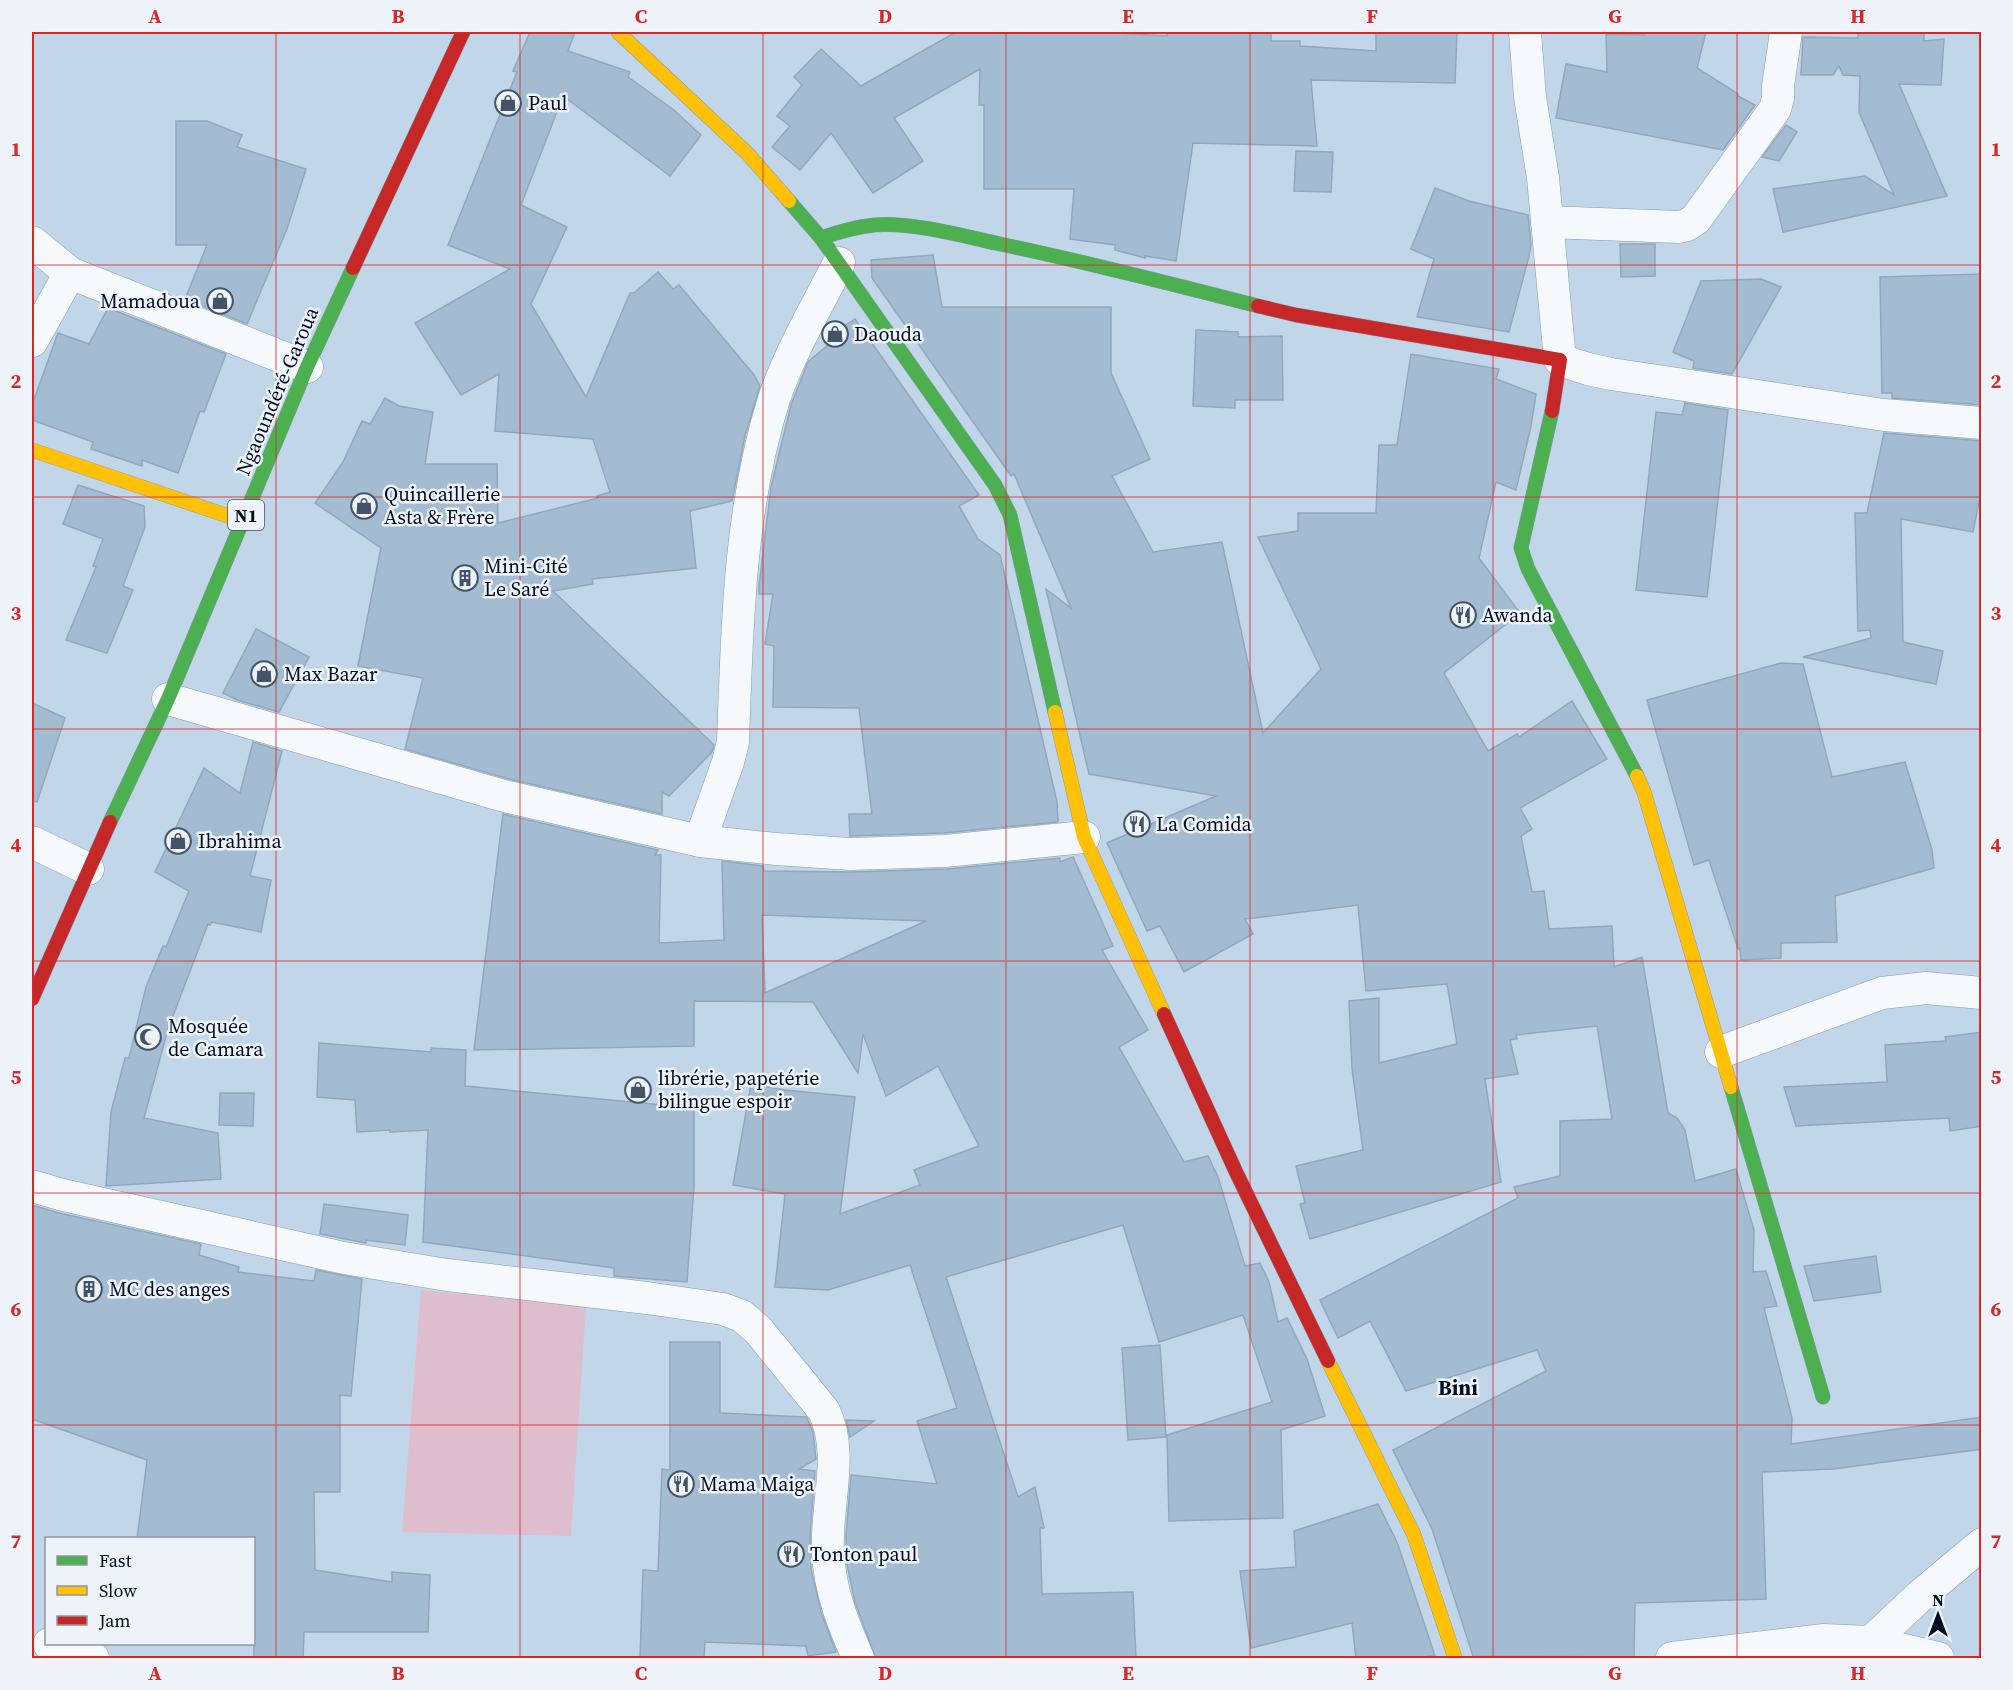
<svg xmlns="http://www.w3.org/2000/svg" width="2013" height="1690" font-family="'Source Serif 4',serif">
	<style>
		.green { fill: #debdcd }
		.building { fill: #a4bcd2; stroke: #92a7bb; stroke-width: 1.5; fill-rule: evenodd }
		.lines { fill: none; stroke-linecap: round; stroke-linejoin: round }
		.street-casing { stroke: #879bae; stroke-width: 33 }
		.fast-casing { stroke: #879bae; stroke-width: 15 }
		.slow-casing { stroke: #879bae; stroke-width: 15 }
		.jam-casing { stroke: #879bae; stroke-width: 15 }
		.street { stroke: #f6f9fc; stroke-width: 32 }
		.fast { stroke: #4caf50; stroke-width: 14 }
		.slow { stroke: #ffc107; stroke-width: 14 }
		.jam { stroke: #c62828; stroke-width: 14 }
		.grid { fill: none; stroke: #d62828; stroke-width: 1.5; stroke-opacity: 0.55 }
		.labels { text-anchor: middle; dominant-baseline: central; stroke-width: 5; stroke-linejoin: round; paint-order: stroke }
		.shield { fill: #edf3f9; stroke: #475262; stroke-width: 1.5 }
		.shield-label { font-size: 18px; font-weight: bold; fill: #000d21 }
		.poi-label { font-size: 20px; fill: #000d21; stroke: #edf3f9; text-anchor: start }
		.street-label { font-size: 20px; fill: #000d21; stroke: #edf3f9 }
		.neighbourhood-label { font-size: 21px; font-weight: bold; fill: #000d21; stroke: #edf3f9 }
		.neatline { fill: none; stroke: #d62828; stroke-width: 2 }
		.grid-label { font-size: 20px; text-anchor: middle; font-weight: bold; fill: #d62828 }
	</style>
	<rect width="100%" height="100%" fill="#c2d6ea"/>
	<polygon class="green" points="421,1290 586,1306 571,1536 402,1532"/>
	<g class="building">
		<polygon points="530,32 575,32 568,51 630,72 628,77 674,110 701,135 670,176 563,96 521,205 567,227 531,304 586,397 630,293 634,293 658,272 673,289 679,285 754,375 760,386 745,436 732,501 690,511 696,568 592,579 593,584 553,591 714,745 712,752 669,796 662,792 662,814 509,779 405,749 423,678 358,666 381,548 315,503 343,462 362,421 370,424 385,398 399,406 433,412 425,464 497,464 498,523 598,498 597,496 610,492 593,439 495,431 499,374 461,395 415,323 510,269 448,245 517,72 513,71"/>
		<polygon points="956,32 1099,32 1167,36 1167,32 1271,32 1271,41 1300,41 1300,46 1376,51 1376,32 1457,32 1455,83 1311,80 1317,146 1193,143 1176,261 1145,256 1145,258 1115,250 1115,245 1070,239 1074,189 984,189 984,105 979,105 980,69 894,118 923,161 873,193 831,133 800,170 772,147 790,126 777,116 802,85 794,77 821,49 861,86"/>
		<polygon points="1645,32 1706,32 1697,68 1738,94 1738,96 1755,105 1723,150 1556,118 1566,64 1607,72 1606,34 1644,35"/>
		<polygon points="1858,32 1924,32 1924,41 1944,39 1941,85 1899,84 1947,196 1783,232 1773,189 1865,176 1894,195 1859,112 1860,76 1843,75 1839,66 1833,75 1801,75 1803,37 1858,38"/>
		<polygon points="176,121 207,121 242,135 237,147 306,169 287,229 247,324 185,299 207,245 176,245"/>
		<polygon points="1786,125 1797,132 1779,161 1762,157"/>
		<polygon points="1296,151 1333,152 1331,192 1294,191"/>
		<polygon points="1435,188 1469,201 1528,215 1531,245 1529,256 1509,332 1417,317 1434,259 1411,249"/>
		<polygon points="1620,244 1655,244 1655,276 1621,277"/>
		<polygon points="933,255 942,307 1111,307 1111,373 1150,459 1112,476 1153,552 1222,542 1263,733 1321,669 1258,537 1298,531 1298,513 1376,513 1379,445 1397,445 1411,354 1499,369 1496,379 1536,394 1531,426 1516,490 1496,482 1479,558 1520,613 1444,673 1488,751 1517,734 1519,737 1572,701 1607,759 1520,808 1532,829 1521,836 1532,892 1544,891 1549,929 1612,926 1614,967 1642,957 1668,1113 1677,1118 1685,1130 1695,1181 1736,1169 1737,1173 1754,1230 1753,1272 1766,1271 1777,1306 1764,1308 1792,1418 1791,1444 1982,1417 1982,1449 1833,1469 1762,1472 1766,1599 1635,1603 1634,1657 1473,1656 1432,1529 1393,1450 1546,1371 1537,1350 1406,1391 1370,1321 1338,1338 1320,1300 1518,1198 1514,1187 1560,1176 1560,1121 1612,1119 1597,1026 1516,1035 1517,1039 1510,1040 1518,1074 1485,1079 1501,1182 1310,1239 1300,1204 1305,1203 1296,1166 1363,1150 1352,1069 1349,1001 1379,998 1379,1063 1457,1044 1447,984 1366,991 1358,905 1245,919 1253,934 1184,972 1160,926 1147,931 1107,843 1216,796 1089,774 1046,589 1071,608 1014,474 1011,476 872,278 871,260"/>
		<polygon points="1982,274 1982,405 1892,398 1892,393 1882,393 1880,277"/>
		<polygon points="1761,279 1781,287 1732,374 1693,368 1694,361 1673,352 1701,281"/>
		<polygon points="108,308 226,354 204,412 200,411 178,473 142,460 142,466 91,449 93,442 32,420 32,405 58,333 89,344"/>
		<polygon points="855,319 979,495 959,506 978,539 1000,555 1057,802 1058,822 944,833 850,836 849,814 872,814 859,708 773,707 774,646 765,644 773,594 759,594 759,586 771,487 791,405 808,362 829,344 825,339"/>
		<polygon points="1196,330 1238,332 1238,337 1282,336 1283,400 1235,400 1235,408 1193,406"/>
		<polygon points="1685,403 1728,410 1707,597 1636,590 1656,412 1682,415"/>
		<polygon points="1884,433 1982,441 1982,487 1973,532 1901,519 1903,642 1943,651 1936,684 1803,657 1871,638 1870,630 1858,631 1855,513 1867,513"/>
		<polygon points="78,485 144,506 145,527 123,586 133,590 107,653 66,640 96,567 93,566 103,539 63,524"/>
		<polygon points="256,629 309,657 279,712 237,700 223,693"/>
		<polygon points="1781,663 1803,664 1832,777 1905,762 1932,850 1934,868 1835,896 1837,942 1781,943 1781,958 1741,960 1740,948 1738,949 1709,860 1694,865 1647,700"/>
		<polygon points="32,703 65,718 37,802 32,801"/>
		<polygon points="253,742 282,751 250,876 271,880 261,932 212,922 210,925 208,924 168,1029 144,1118 218,1133 221,1179 106,1186 111,1112 125,1058 129,1058 146,987 163,946 166,947 189,891 155,872 204,768 240,793"/>
		<path d="M503 814 658 850 655 855H661L659 943 724 940 722 861 763 866 764 871 851 872 947 869 1060 858V862L1073 857 1113 946 1102 950 1148 1030 1119 1047 1184 1162 1208 1156 1218 1177 1245 1266 1260 1263 1269 1282 1278 1322 1287 1318 1307 1359 1325 1416 1281 1430 1283 1518 1169 1521 1167 1435 1272 1402 1243 1315 1159 1342 1123 1225 946 1277 1018 1497 1035 1487 1044 1528H1040L1042 1594 1133 1592 1136 1659H876L855 1602 847 1565 846 1536 851 1475 937 1484 917 1421 957 1408 910 1265 828 1290 775 1287 785 1194 733 1185 751 1084 785 1090 855 1097 840 1214 920 1185 914 1170 979 1146 938 1066 886 1096 863 1034 858 1073 813 1002 694 1001V1046L474 1050ZM762 915 926 921 765 993Z"/>
		<polygon points="1982,1032 1982,1126 1950,1131 1949,1118 1796,1126 1784,1087 1887,1082 1885,1045 1946,1041 1945,1037"/>
		<polygon points="319,1043 431,1052 431,1048 466,1050 465,1086 694,1108 694,1186 687,1282 614,1276 614,1268 423,1242 428,1130 390,1132 390,1130 357,1132 355,1100 317,1097"/>
		<polygon points="220,1093 254,1093 253,1126 219,1125"/>
		<polygon points="324,1204 408,1215 405,1245 366,1240 366,1243 320,1234"/>
		<polygon points="32,1205 59,1213 201,1244 199,1255 239,1267 238,1272 314,1281 316,1270 362,1279 351,1396 340,1395 340,1492 314,1492 315,1570 392,1582 392,1572 430,1575 428,1632 304,1632 303,1659 254,1659 254,1539 137,1539 147,1460 32,1419"/>
		<polygon points="1876,1256 1881,1292 1814,1301 1804,1266"/>
		<polygon points="670,1342 720,1342 720,1413 806,1417 808,1420 813,1432 816,1459 799,1469 815,1471 810,1534 811,1569 821,1612 836,1652 808,1656 806,1646 705,1642 704,1659 640,1659 643,1570 658,1571 662,1469 670,1470"/>
		<polygon points="1160,1345 1166,1437 1128,1440 1122,1348"/>
		<polygon points="846,1420 874,1421 850,1437"/>
		<polygon points="1378,1504 1397,1542 1435,1656 1427,1656 1427,1659 1356,1659 1352,1623 1251,1648 1240,1571 1296,1567 1294,1531"/>
	</g>
	<g class="lines">
		<g class="street-casing">
			<g id="street">
				<polyline points="1525,32 1530,97 1543,178 1560,360 1588,369 1611,374 1884,415 1982,423"/>
				<polyline points="1547,222 1679,227 1687,225 1696,219 1775,109 1778,98 1778,86 1786,32"/>
				<polyline points="32,242 70,273 307,367"/>
				<polyline points="32,341 70,273"/>
				<polyline points="168,699 504,796 700,841 776,849 850,854 945,851 1084,837"/>
				<path d="M700 841 728 762 733 742C737 627 739 510 774 399 789 354 817 306 839 263"/>
				<polyline points="32,842 88,869"/>
				<polyline points="1721,1052 1882,993 1926,988 1982,993"/>
				<path d="M32 1186 63 1195 344 1258 447 1275 647 1298 723 1309 742 1316 759 1331 824 1411C845 1455 825 1506 828 1553 830 1592 843 1623 858 1658"/>
				<polyline points="49,1644 93,1658"/>
				<polyline points="1672,1658 1824,1640 1871,1642 1938,1658"/>
				<polyline points="1869,1658 1871,1642 1921,1595 1982,1544"/>
			</g>
		</g>
		<g class="fast-casing">
			<g id="fast">
				<polyline points="789,201 821,238 995,485 1010,515 1055,712"/>
				<path d="M821 238C838 232 856 227 874 225 912 222 963 236 1000 244 1087 262 1172 284 1258 306"/>
				<polyline points="1552,411 1521,548 1528,569 1637,776"/>
				<polyline points="110,822 168,699 307,367 353,268"/>
				<polyline points="1731,1087 1823,1397"/>
			</g>
		</g>
		<g class="slow-casing">
			<g id="slow">
				<polyline points="618,32 748,154 789,201"/>
				<polyline points="32,450 243,521"/>
				<polyline points="1055,712 1084,837 1164,1014"/>
				<polyline points="1637,776 1644,792 1731,1087"/>
				<polyline points="1328,1361 1414,1535 1455,1658"/>
			</g>
		</g>
		<g class="jam-casing">
			<g id="jam">
				<polyline points="353,268 463,32"/>
				<polyline points="1258,306 1296,315 1560,360 1552,411"/>
				<polyline points="32,999 110,822"/>
				<polyline points="1164,1014 1236,1172 1328,1361"/>
			</g>
		</g>
		<use href="#street" class="street"/>
		<use href="#fast" class="fast"/>
		<use href="#slow" class="slow"/>
		<use href="#jam" class="jam"/>
	</g>
	<path class="grid" d="M276 32V1658M520 32V1658M763 32V1658M1006 32V1658M1250 32V1658M1493 32V1658M1737 32V1658M32 265H1982M32 497H1982M32 729H1982M32 961H1982M32 1193H1982M32 1425H1982"/>
	<defs>
		<g id="shop-ring" transform="scale(1.35)"><circle r="9.5" fill="#edf3f9" stroke="#445367" stroke-width="1.5"/><path d="M-5-2.5h2.3a2.7 3.5 0 0 1 5.4 0H5L5.5 6h-11ZM-1.5-2.5h3a1.5 2.3 0 0 0-3 0Z" fill="#445367"/></g>
		<g id="building-ring" transform="scale(1.35)"><circle r="9.5" fill="#edf3f9" stroke="#445367" stroke-width="1.5"/><path d="M-4-6H4V6H1V3H-1V6H-4ZM-2.5-4.3h1.7v1.8h-1.7ZM.8-4.3h1.7v1.8H.8ZM-2.5-1h1.7V.8h-1.7ZM.8-1h1.7V.8H.8Z" fill="#445367"/></g>
		<g id="restaurant-ring" transform="scale(1.35)"><circle r="9.5" fill="#edf3f9" stroke="#445367" stroke-width="1.5"/><path d="M-5-6h1v4h1v-4h1v4h1v-4h1v5L-1.5 .5V6h-2V.5L-5-1ZM5-6V6H3V1.5H1.5Q1.5-4 5-6Z" fill="#445367"/></g>
		<g id="mosque-ring" transform="scale(1.35)"><circle r="9.5" fill="#edf3f9" stroke="#445367" stroke-width="1.5"/><path d="M3.5-4.9A6 6 0 1 0 3.5 4.9A5 5 0 1 1 3.5-4.9Z" fill="#445367"/></g>
	</defs>
	<g fill-rule="evenodd">
		<use href="#shop-ring" x="508" y="103"/>
		<use href="#shop-ring" x="220" y="301"/>
		<use href="#shop-ring" x="835" y="334"/>
		<use href="#shop-ring" x="364" y="506"/>
		<use href="#building-ring" x="465" y="578"/>
		<use href="#restaurant-ring" x="1463" y="615"/>
		<use href="#shop-ring" x="264" y="674"/>
		<use href="#restaurant-ring" x="1137" y="824"/>
		<use href="#shop-ring" x="178" y="841"/>
		<use href="#mosque-ring" x="148" y="1037"/>
		<use href="#shop-ring" x="638" y="1090"/>
		<use href="#building-ring" x="89" y="1289"/>
		<use href="#restaurant-ring" x="681" y="1484"/>
		<use href="#restaurant-ring" x="791" y="1554"/>
	</g>
	<g class="labels">
		<rect class="shield" x="228" y="500" width="36" height="30" rx="4.5"/>
		<g class="shield-label">
			<text x="246" y="515">N1</text>
		</g>
		<g class="poi-label">
			<text x="528" y="103">Paul</text>
			<text x="200" y="301" text-anchor="end">Mamadoua</text>
			<text x="854" y="334">Daouda</text>
			<text x="384" y="494">Quincaillerie<tspan x="384" dy="23">Asta &amp; Frère</tspan></text>
			<text x="484" y="566">Mini-Cité<tspan x="484" dy="23">Le Saré</tspan></text>
			<text x="1482" y="615">Awanda</text>
			<text x="284" y="674">Max Bazar</text>
			<text x="1156" y="824">La Comida</text>
			<text x="198" y="841">Ibrahima</text>
			<text x="168" y="1026">Mosquée<tspan x="168" dy="23">de Camara</tspan></text>
			<text x="658" y="1078">librérie, papetérie<tspan x="658" dy="23">bilingue espoir</tspan></text>
			<text x="109" y="1289">MC des anges</text>
			<text x="700" y="1484">Mama Maiga</text>
			<text x="810" y="1554">Tonton paul</text>
		</g>
		<g class="street-label">
			<text transform="translate(277 391) rotate(-67)">Ngaoundéré-Garoua</text>
		</g>
		<g class="neighbourhood-label">
			<text x="1458" y="1387">Bini</text>
		</g>
	</g>
	<rect width="2013" height="1690" fill="none" stroke="#edf3f9" stroke-width="66"/>
	<rect x="45" y="1537" width="210" height="108" fill="#edf3f9" stroke="#8e97a3" stroke-width="1.5"/>
	<rect x="57" y="1556" width="30" height="9" fill="#4caf50" stroke="#8e97a3" stroke-width="1.5"/>
	<text x="99" y="1567" font-size="18" fill="#000d21">Fast</text>
	<rect x="57" y="1586" width="30" height="9" fill="#ffc107" stroke="#8e97a3" stroke-width="1.5"/>
	<text x="99" y="1597" font-size="18" fill="#000d21">Slow</text>
	<rect x="57" y="1616" width="30" height="9" fill="#c62828" stroke="#8e97a3" stroke-width="1.5"/>
	<text x="99" y="1627" font-size="18" fill="#000d21">Jam</text>
	<g transform="translate(1938 1615)" stroke="#edf3f9" stroke-width="4.5" paint-order="stroke">
	<path d="M0-4.5L10 22L0 15L-10 22Z" fill="#000d21"/>
	<text y="-9" font-size="16" font-weight="bold" text-anchor="middle" fill="#000d21">N</text>
	</g>
	<rect x="33" y="33" width="1947" height="1624" class="neatline"/>
	<g class="grid-label">
		<text x="155" y="23">A</text>
		<text x="398" y="23">B</text>
		<text x="641" y="23">C</text>
		<text x="885" y="23">D</text>
		<text x="1128" y="23">E</text>
		<text x="1372" y="23">F</text>
		<text x="1615" y="23">G</text>
		<text x="1858" y="23">H</text>
		<text x="16" y="156">1</text>
		<text x="1996" y="156">1</text>
		<text x="16" y="388">2</text>
		<text x="1996" y="388">2</text>
		<text x="16" y="620">3</text>
		<text x="1996" y="620">3</text>
		<text x="16" y="852">4</text>
		<text x="1996" y="852">4</text>
		<text x="16" y="1084">5</text>
		<text x="1996" y="1084">5</text>
		<text x="16" y="1316">6</text>
		<text x="1996" y="1316">6</text>
		<text x="16" y="1548">7</text>
		<text x="1996" y="1548">7</text>
		<text x="155" y="1680">A</text>
		<text x="398" y="1680">B</text>
		<text x="641" y="1680">C</text>
		<text x="885" y="1680">D</text>
		<text x="1128" y="1680">E</text>
		<text x="1372" y="1680">F</text>
		<text x="1615" y="1680">G</text>
		<text x="1858" y="1680">H</text>
	</g>
</svg>
